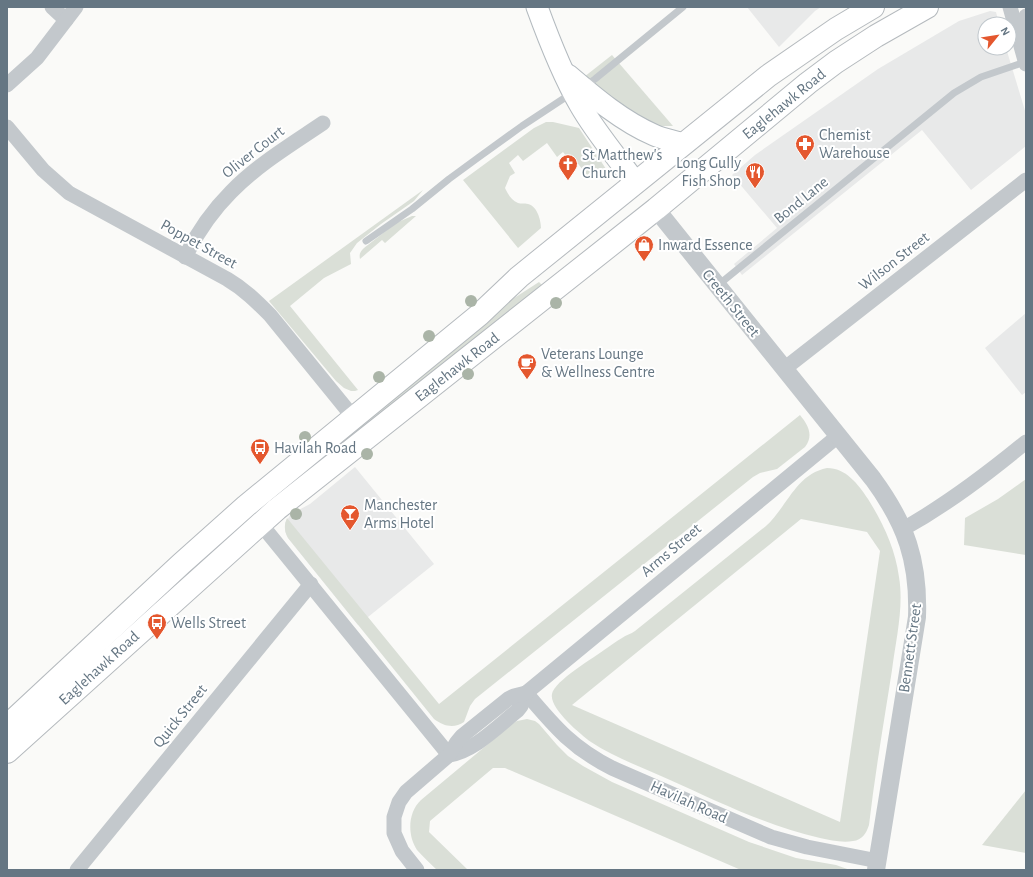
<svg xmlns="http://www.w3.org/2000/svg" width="1033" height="877" font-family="'Alegreya Sans',sans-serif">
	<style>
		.built { fill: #e8e9e9 }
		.green { fill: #dadfd7; fill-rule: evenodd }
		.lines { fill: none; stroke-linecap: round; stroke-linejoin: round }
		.secondary-casing { stroke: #b3babf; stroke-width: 23 }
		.primary-casing { stroke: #b5babe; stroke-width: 24 }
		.service { stroke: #c3c8cc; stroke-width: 7 }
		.minor { stroke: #c3c8cc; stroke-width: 15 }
		.tertiary { stroke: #c3c8cc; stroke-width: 18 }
		.secondary { stroke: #fff; stroke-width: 21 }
		.primary { stroke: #fff; stroke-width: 22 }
		.tree { fill: #aab4a7 }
		.labels { text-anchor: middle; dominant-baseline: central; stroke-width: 4; stroke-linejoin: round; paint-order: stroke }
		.street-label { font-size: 16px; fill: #657683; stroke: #fff }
		.poi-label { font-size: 16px; fill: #657683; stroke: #fff; text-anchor: start }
	</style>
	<rect width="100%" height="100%" fill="#fafaf8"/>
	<g class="built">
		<polygon points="747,7 821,7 815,11 779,47"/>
		<polygon points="990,11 996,12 999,24 985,24 985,48 1006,48 1026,114 1026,146 971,190 922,130 742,275 734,264 777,228 732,175 755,155 878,69 959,21"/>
		<polygon points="1026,313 1026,392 1022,395 985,348"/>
		<polygon points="355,467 434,564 358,625 288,538 285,531 285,523 291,514 310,504"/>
	</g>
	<g class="green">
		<polygon points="612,55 673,126 660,126 643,121 584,77"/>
		<path d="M546 122H553L579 128 608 172 601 174 594 169 587 175 575 160 571 162 563 152 557 157 547 143 523 161 518 155 509 163 515 173 510 176 505 188C508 194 511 200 518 203 521 204 524 203 528 204 537 206 541 220 541 228L518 248 463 180 534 128Z"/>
		<polygon points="423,190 414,201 381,224 357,243 350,253 351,264 324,278 290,306 358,390 355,391 351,391 344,388 336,381 269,301"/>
		<path d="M412 216H416L385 243 382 240 360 259C359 254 360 252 364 248L396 223Z"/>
		<polygon points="539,282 543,286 291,486 286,481 494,311"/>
		<path d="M800 415C808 425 814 435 805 447L777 469 760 473 753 477 475 699 470 706 464 722C454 729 443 726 434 719L288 538C284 531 284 525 287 518L439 704Z"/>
		<path d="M827 468C846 468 858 484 868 499 883 523 895 548 899 577 904 607 896 639 892 670 884 722 875 773 869 825 866 834 862 840 853 841 842 843 830 840 820 838 767 826 719 802 670 780 644 768 615 758 591 742 580 734 549 708 552 694 554 681 595 657 607 648 612 645 616 641 622 638 626 635 631 634 635 631L766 526C787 507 796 474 827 468ZM801 519 867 532 880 551 840 822 572 705Z"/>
		<polygon points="1026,479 1026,555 964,545 965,518 998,499"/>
		<path d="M527 719 535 721 539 724 557 745 568 756 583 766 612 782 749 842 796 858 836 865 850 870H741L505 768H493L430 821 429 832 468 870H437C430 863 423 857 417 850 407 835 408 812 421 800L512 724 517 721Z"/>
		<polygon points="1026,790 1026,853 982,845"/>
	</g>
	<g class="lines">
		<g class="secondary-casing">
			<g id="secondary">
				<path d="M537 7C549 40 562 74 580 105 596 133 617 157 635 182"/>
				<path d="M568 75C595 98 622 121 654 135 663 139 674 141 683 144"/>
			</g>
		</g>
		<g class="primary-casing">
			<g id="primary">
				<polyline points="7,726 181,564 246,506 479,315 519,277 768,76 836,29 873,7"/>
				<polyline points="7,752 277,509 656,209 808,83 836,62 876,36 927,7"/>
			</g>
		</g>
		<g class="service">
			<polyline points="585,86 595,79 683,7"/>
			<polyline points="366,241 412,209 449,179 479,157 522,126 572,93"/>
			<polyline points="717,286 954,93 981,77 1025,62"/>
		</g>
		<g class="minor">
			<polyline points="52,7 66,20"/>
			<polyline points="1010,7 1026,64"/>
			<polyline points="1019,39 1026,16"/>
			<polyline points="7,85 37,58 76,7"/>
			<path d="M7 127 43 170 69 193 227 279C244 289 256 301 270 315L353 417"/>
			<path d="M185 257C197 233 212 211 231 192 257 165 292 144 323 123"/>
			<polyline points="784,369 1026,180"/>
			<polyline points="260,523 449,755"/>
			<path d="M903 529C948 504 987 474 1026 442"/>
			<path d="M526 693C554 726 572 748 612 768L771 837 807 847 878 861"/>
			<path d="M449 755C474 751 497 727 517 711L521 706 526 693 838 436"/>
			<polyline points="77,870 311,584"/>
			<polyline points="417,870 402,851 394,833 394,817 399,802 406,792 449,755 457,742 462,736 508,699 514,696 526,693"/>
		</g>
		<path class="tertiary" d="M656 209 873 479C906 524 919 561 917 617L876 870"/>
		<use href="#secondary" class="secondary"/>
		<use href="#primary" class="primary"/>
	</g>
	<g class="tree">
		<circle cx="471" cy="301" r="6"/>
		<circle cx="556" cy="303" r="6"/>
		<circle cx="429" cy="336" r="6"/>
		<circle cx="468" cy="374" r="6"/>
		<circle cx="379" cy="377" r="6"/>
		<circle cx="305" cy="437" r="6"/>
		<circle cx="367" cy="454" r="6"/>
		<circle cx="296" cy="514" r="6"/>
	</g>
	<defs>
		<g id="pharmacy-pin" transform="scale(1)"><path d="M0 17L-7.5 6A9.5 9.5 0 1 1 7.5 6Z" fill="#e4572e" stroke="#fff"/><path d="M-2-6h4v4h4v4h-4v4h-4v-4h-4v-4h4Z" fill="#fff"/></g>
		<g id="church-pin" transform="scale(1)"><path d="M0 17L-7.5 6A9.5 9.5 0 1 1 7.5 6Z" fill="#e4572e" stroke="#fff"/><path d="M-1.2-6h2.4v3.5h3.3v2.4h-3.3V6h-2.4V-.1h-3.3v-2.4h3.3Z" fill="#fff"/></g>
		<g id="restaurant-pin" transform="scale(1)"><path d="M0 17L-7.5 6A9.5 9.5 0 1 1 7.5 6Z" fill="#e4572e" stroke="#fff"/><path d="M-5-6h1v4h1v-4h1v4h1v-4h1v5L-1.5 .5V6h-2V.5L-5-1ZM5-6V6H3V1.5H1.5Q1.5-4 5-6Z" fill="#fff"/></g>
		<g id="shop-pin" transform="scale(1)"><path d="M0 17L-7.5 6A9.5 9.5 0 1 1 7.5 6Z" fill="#e4572e" stroke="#fff"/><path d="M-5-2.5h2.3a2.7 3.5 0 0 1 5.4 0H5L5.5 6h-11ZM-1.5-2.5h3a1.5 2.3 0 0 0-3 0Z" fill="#fff"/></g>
		<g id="cafe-pin" transform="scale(1)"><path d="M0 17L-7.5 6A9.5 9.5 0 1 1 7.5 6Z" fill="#e4572e" stroke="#fff"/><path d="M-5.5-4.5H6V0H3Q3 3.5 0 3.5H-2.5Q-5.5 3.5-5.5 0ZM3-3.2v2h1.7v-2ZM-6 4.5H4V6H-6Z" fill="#fff"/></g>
		<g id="bus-pin" transform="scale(1)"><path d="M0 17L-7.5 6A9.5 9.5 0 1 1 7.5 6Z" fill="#e4572e" stroke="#fff"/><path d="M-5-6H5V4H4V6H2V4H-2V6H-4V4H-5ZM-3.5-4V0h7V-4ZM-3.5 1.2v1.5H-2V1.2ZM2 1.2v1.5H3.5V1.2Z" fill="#fff"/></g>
		<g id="bar-pin" transform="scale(1)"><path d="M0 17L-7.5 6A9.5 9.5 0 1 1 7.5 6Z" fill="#e4572e" stroke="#fff"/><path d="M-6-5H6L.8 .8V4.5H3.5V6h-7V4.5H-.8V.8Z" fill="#fff"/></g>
	</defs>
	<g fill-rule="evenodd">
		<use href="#pharmacy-pin" x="805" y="144"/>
		<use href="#church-pin" x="568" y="164"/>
		<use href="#restaurant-pin" x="755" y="172"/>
		<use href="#shop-pin" x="644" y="245"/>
		<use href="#cafe-pin" x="527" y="363"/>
		<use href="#bus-pin" x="260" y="448"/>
		<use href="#bar-pin" x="350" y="514"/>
		<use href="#bus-pin" x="157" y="623"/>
	</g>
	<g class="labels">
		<g class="street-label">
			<text transform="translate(784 104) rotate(-39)">Eaglehawk Road</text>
			<text transform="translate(253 152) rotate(-38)">Oliver Court</text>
			<text transform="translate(801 200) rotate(-39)">Bond Lane</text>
			<text transform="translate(199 244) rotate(29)">Poppet Street</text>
			<text transform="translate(894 261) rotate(-38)">Wilson Street</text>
			<text transform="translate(731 303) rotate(51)">Creeth Street</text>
			<text transform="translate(457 367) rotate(-38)">Eaglehawk Road</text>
			<text transform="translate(671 550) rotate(-40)">Arms Street</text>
			<text transform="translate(910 648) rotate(-82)">Bennett Street</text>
			<text transform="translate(99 668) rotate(-42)">Eaglehawk Road</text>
			<text transform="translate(180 716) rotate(-51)">Quick Street</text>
			<text transform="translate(689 802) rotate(24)">Havilah Road</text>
		</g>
		<g class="poi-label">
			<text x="819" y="135">Chemist<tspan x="819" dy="18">Warehouse</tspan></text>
			<text x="582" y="155">St Matthew's<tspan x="582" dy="18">Church</tspan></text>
			<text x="741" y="163" text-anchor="end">Long Gully<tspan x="741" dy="18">Fish Shop</tspan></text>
			<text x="658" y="245">Inward Essence</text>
			<text x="541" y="354">Veterans Lounge<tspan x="541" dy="18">&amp; Wellness Centre</tspan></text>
			<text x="274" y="448">Havilah Road</text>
			<text x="364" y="505">Manchester<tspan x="364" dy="18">Arms Hotel</tspan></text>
			<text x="171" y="623">Wells Street</text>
		</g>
	</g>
	<rect width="1033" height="877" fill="none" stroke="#657683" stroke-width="16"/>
	<g transform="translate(997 36) rotate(60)"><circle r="19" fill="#ffffff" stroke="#c1c8cd"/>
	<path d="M0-3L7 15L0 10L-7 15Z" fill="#e4572e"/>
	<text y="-6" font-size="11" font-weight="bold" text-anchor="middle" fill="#657683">N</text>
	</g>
</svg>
